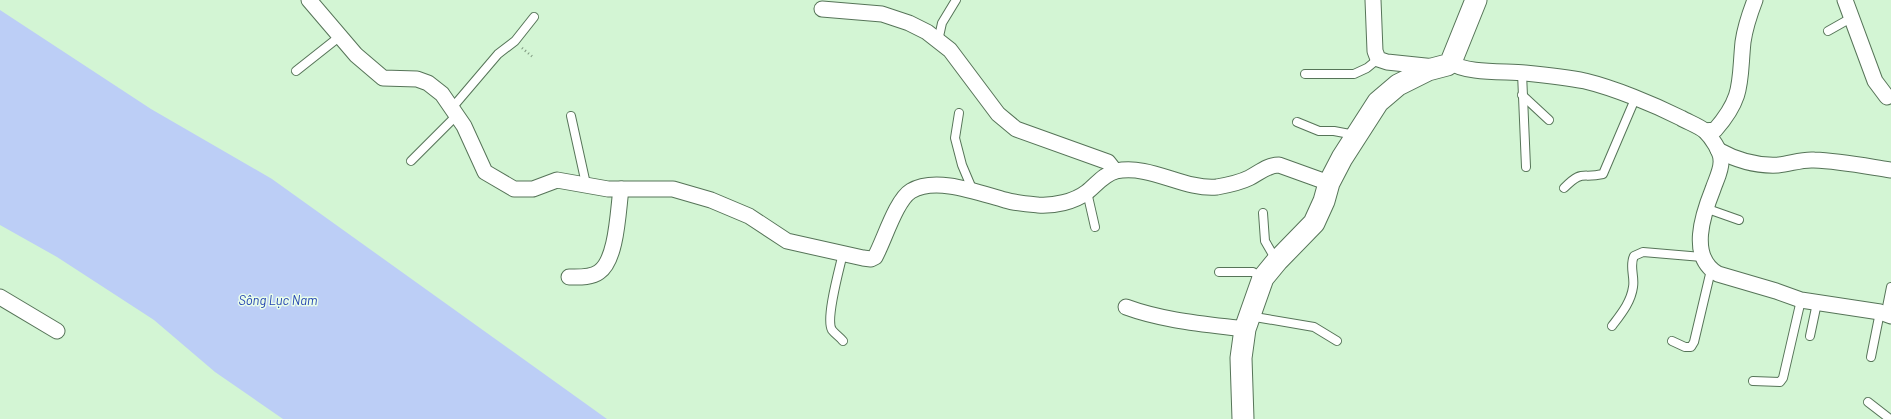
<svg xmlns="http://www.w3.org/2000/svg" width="1891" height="419" font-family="Barlow,sans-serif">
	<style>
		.water { fill: #bccef6 }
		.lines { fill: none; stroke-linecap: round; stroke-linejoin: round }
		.lane-casing { stroke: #567458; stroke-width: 10 }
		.street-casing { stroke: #567458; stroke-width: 17 }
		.secondary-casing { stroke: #567458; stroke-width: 23 }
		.path { stroke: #7e977f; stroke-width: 2.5; stroke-dasharray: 1 3; stroke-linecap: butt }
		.lane { stroke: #fff; stroke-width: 8 }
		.street { stroke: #fff; stroke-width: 15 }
		.secondary { stroke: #fff; stroke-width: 21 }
		.labels { text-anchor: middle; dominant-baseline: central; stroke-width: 3; stroke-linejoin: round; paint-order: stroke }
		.water-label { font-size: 13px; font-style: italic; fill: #2445b2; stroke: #eafeea }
	</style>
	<rect width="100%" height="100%" fill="#d3f5d4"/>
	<polygon class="water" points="0,10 151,109 272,179 607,419 283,419 215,372 154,320 57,257 0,225"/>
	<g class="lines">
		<g class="lane-casing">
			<g id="lane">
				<polyline points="1828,31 1851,18"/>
				<polyline points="938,41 942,23 956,0"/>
				<polyline points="296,71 339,37"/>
				<polyline points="1522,73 1526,167"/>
				<polyline points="1305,74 1354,74 1367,68 1378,59"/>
				<polyline points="1522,95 1549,120"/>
				<polyline points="452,108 498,54 515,41 534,17"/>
				<polyline points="959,113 955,138 962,165 973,191"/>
				<polyline points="571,116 586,184"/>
				<polyline points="1297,122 1319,131 1334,131 1355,135"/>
				<polyline points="411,161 457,115"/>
				<path d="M1564 188C1583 169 1581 179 1603 174L1635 99"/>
				<polyline points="1087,192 1095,227"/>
				<polyline points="1705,208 1739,220"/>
				<polyline points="1263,213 1265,241 1276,260"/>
				<path d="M843 253C840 267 825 319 832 330 835 334 840 337 843 341"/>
				<polyline points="1219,272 1253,272 1262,278"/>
				<polyline points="1249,316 1314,327 1337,341"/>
				<polyline points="1890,316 1887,307 1891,287"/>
				<path d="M1612 326C1621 314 1631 302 1633 287 1635 277 1629 266 1634 256L1643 252 1702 257"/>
				<polyline points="1810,336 1817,303"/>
				<polyline points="1672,341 1685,347 1691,347 1694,342 1711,270"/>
				<polyline points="1871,357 1880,312"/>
				<polyline points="1753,381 1780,382 1783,378 1801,300"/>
				<polyline points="1868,402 1890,419"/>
			</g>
		</g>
		<g class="street-casing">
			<g id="street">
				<path d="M309 0 356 55 383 78 417 79 428 83 442 94 464 126 485 172 514 189H533L557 180 608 189H673L711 200 749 216 787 241 863 258 871 259 875 257C884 241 896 200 911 191 936 176 979 193 1005 200 1015 203 1027 204 1038 205 1054 206 1074 202 1087 192 1096 185 1104 174 1116 171 1151 164 1183 190 1217 187 1228 185 1239 183 1249 178 1259 173 1267 165 1279 165L1329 183"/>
				<polyline points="1373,0 1375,51 1378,59 1387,62 1435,67"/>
				<polyline points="1845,0 1875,81 1887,97"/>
				<polyline points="822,9 882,14 909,23 927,32 950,50 998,114 1016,129 1108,162 1115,171"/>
				<path d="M1450 62C1466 74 1505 71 1525 73 1545 75 1565 77 1585 81 1614 88 1653 104 1681 118 1688 122 1699 126 1705 131 1711 137 1721 151 1721 160 1722 169 1716 180 1713 189 1703 214 1688 257 1718 274L1776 291 1801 300 1880 312 1891 316"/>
				<path d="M1705 131 1715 130C1744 97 1739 82 1743 42 1745 28 1750 13 1755 0"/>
				<path d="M1718 150C1736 160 1758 166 1778 165 1790 164 1802 159 1814 160 1840 161 1865 166 1891 170"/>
				<path d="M569 277C578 277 591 278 599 272 617 260 618 210 621 189"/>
				<polyline points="0,297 57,331"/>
				<path d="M1126 307C1164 321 1205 324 1245 329"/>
			</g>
		</g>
		<g class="secondary-casing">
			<polyline id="secondary" points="1243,419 1241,358 1245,329 1263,278 1277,261 1314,223 1324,201 1329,183 1342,158 1378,102 1398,85 1428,70 1447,65 1451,62 1476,0"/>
		</g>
		<polyline class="path" points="522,48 534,58"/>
		<use href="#lane" class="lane"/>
		<use href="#street" class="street"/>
		<use href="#secondary" class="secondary"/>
	</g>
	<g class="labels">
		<g class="water-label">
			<text x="278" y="300">Sông Lục Nam</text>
		</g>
	</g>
</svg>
